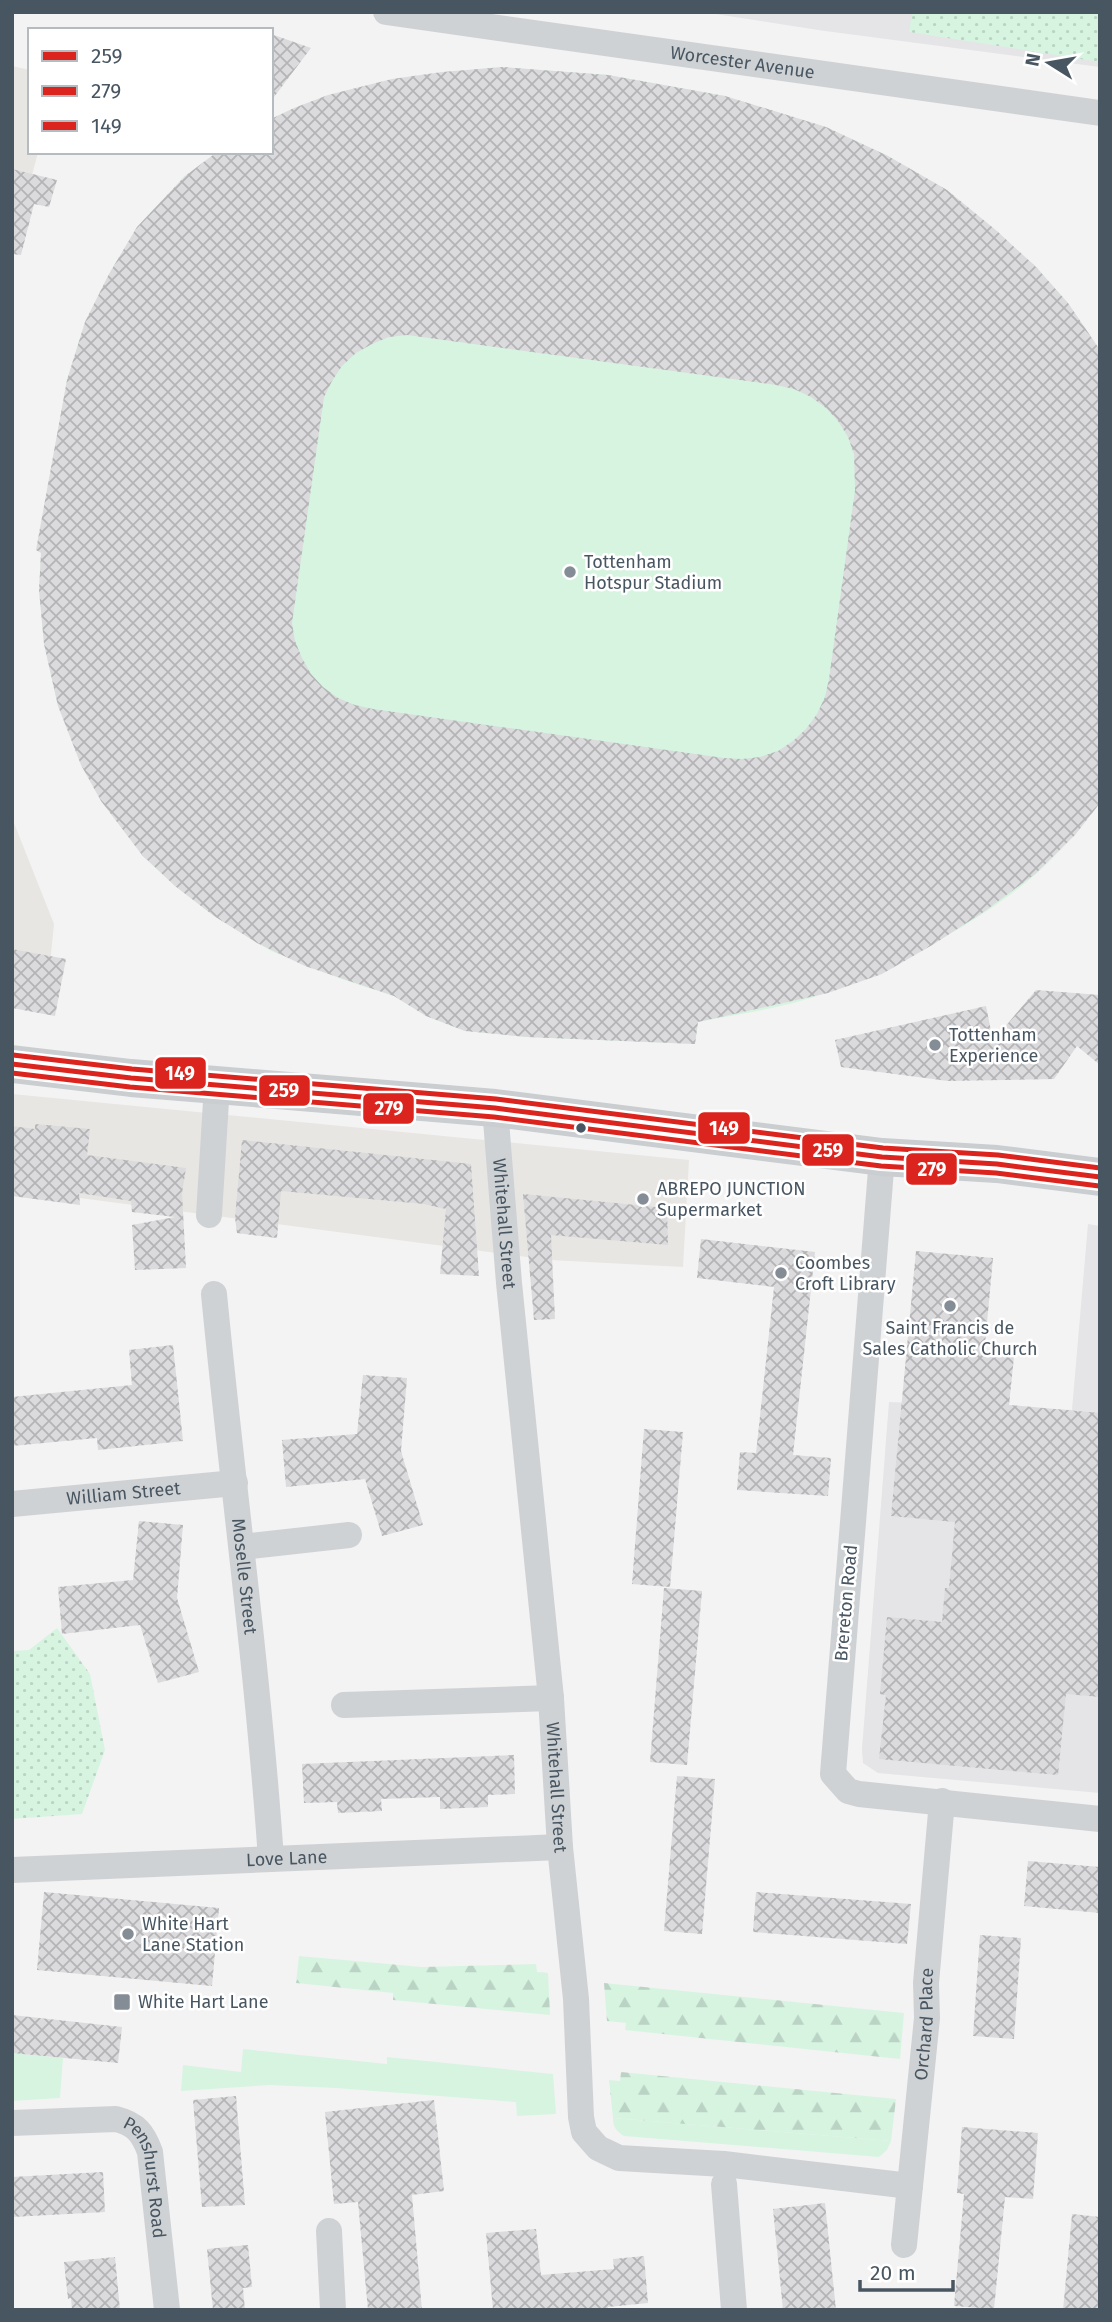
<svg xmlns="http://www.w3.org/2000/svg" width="1112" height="2322" font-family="'Fira Sans',sans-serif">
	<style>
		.commercial { fill: #e8e6e2 }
		.education { fill: #e5e4e6 }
		.green { fill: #d7f4e1 }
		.forest { fill: url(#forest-firs) }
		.park { fill: url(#park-dots) }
		.building { fill: url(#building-cross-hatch); fill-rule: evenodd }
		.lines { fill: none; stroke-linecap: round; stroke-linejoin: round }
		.minor { stroke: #cfd2d4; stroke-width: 26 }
		.primary { stroke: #caced1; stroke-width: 38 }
		.bus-1-casing { stroke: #fff; stroke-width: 10 }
		.bus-2-casing { stroke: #fff; stroke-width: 10 }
		.bus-3-casing { stroke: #fff; stroke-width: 10 }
		.bus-1 { stroke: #dc241f; stroke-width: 5 }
		.bus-2 { stroke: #dc241f; stroke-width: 5 }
		.bus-3 { stroke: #dc241f; stroke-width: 5 }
		.poi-dot { fill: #848d95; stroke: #fff; stroke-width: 2.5 }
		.bus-dot { fill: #485662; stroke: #fff; stroke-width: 2.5 }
		.labels { text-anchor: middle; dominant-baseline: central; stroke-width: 5; stroke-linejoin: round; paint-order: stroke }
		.street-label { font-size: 18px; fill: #485662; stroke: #fff }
		.poi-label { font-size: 18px; fill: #485662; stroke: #fff; text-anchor: start }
		.line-badge { stroke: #fff; stroke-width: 2.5 }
		.badge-label { font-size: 19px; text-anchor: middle; font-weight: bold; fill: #fff }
	</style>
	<defs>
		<pattern id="forest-firs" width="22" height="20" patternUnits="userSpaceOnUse" patternTransform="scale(1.75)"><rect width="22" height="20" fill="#d7f4e1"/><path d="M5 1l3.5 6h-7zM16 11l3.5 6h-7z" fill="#bad3c4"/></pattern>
		<pattern id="park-dots" width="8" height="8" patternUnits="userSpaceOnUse" patternTransform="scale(1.75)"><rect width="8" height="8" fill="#d7f4e1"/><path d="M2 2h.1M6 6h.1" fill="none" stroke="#bad3c4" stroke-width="1.8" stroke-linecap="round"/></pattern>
		<pattern id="building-cross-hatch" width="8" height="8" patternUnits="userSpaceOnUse" patternTransform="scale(1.75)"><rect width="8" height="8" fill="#dbdbdd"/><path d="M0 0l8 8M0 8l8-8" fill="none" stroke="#b4b4b7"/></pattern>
	</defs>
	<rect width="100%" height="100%" fill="#f4f3f3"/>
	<g class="commercial">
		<polygon points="12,66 30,70 30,152 38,152 12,253"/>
		<polygon points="12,818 54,924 46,1004 12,999"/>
		<polygon points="12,1094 689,1160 683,1267 550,1260 12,1189"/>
	</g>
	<g class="education">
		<polygon points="703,12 1100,12 1100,67 825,31"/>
		<polygon points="1088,1224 1100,1226 1100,1793 878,1773 863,1763 862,1749 889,1402 1072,1410"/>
	</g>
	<g class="green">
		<path d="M503 67 608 75 725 96 826 127 888 156 947 190 1036 267 1068 303 1100 350V803C1080 828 1060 853 1036 874 979 923 898 965 828 992 790 1007 739 1014 698 1022L695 1044 527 1037 465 1031 426 1016 394 996 344 980 271 951 214 916 175 886 142 855 58 706 44 644 39 590 42 538 46 498 67 380 85 322 109 274 137 227 185 176 271 152V119C344 83 423 73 503 67Z"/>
		<polygon points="243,2049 387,2064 387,2057 553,2074 556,2114 517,2116 516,2102 336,2088 269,2085 181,2091 183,2065 241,2072"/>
		<polygon points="12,2053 63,2058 60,2098 12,2101"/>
		<path d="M613 2118 891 2141 887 2150 879 2157 624 2136C616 2131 613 2127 613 2118Z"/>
	</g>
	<g class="forest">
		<polygon points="299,1956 422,1967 536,1964 537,1972 548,1973 550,2015 393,2000 393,1993 296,1983"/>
		<polygon points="604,1983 904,2013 900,2059 625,2030 626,2023 607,2021"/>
		<polygon points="621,2072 896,2099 891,2141 613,2118 609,2080 620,2081"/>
	</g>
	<g class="park">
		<polygon points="912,12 1100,12 1100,62 909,32"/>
		<polygon points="57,1628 90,1674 105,1750 82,1814 12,1819 12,1651 29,1650"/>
	</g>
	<g class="building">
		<polygon points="271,34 311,48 271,101"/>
		<path d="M503 67 608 75 725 96 826 127 888 156 947 190 997 231 1036 267 1068 303 1100 350V803L1075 835 1035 874 985 911 934 944 882 974 828 993 698 1022 695 1044 527 1037 465 1031 426 1016 394 996 305 966 257 943 214 916 175 886 142 855 101 801 81 765 58 706 44 644 39 590 41 553 36 550 67 380 85 322 109 274 137 227 185 176 217 152H271V119L294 108 328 95 392 79 442 72ZM407 335 776 385 794 389 811 397 826 408 838 421 848 437 854 454 855 490 829 679 825 697 817 714 806 729 793 741 778 751 760 757 742 759 724 758 373 709 355 705 338 698 323 687 311 674 302 658 295 641 292 623 324 397 332 381 342 366 356 353 372 344 389 337Z"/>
		<polygon points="12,169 57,180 49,207 34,204 21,255 12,254"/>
		<polygon points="12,949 66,959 55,1016 12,1008"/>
		<polygon points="1036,990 1100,995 1100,1065 1077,1046 1054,1079 948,1081 841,1067 835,1040 986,1006 993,1041"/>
		<polygon points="35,1124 90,1129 87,1155 186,1168 182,1193 186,1268 135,1270 132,1225 175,1217 132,1212 131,1201 79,1193 80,1205 12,1196 12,1126 35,1129"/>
		<polygon points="242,1140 471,1164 479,1276 440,1274 446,1209 424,1204 281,1191 277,1238 237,1233 235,1218"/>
		<polygon points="523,1194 667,1208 668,1245 551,1235 555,1319 534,1320"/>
		<polygon points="701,1239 815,1252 793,1455 831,1458 828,1496 737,1490 740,1452 756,1453 774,1287 697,1278"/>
		<polygon points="916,1251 993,1258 984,1355 1014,1357 1009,1405 1100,1413 1100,1697 1066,1694 1058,1775 879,1759 886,1695 880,1694 887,1617 942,1622 945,1588 949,1588 955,1522 891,1516"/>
		<polygon points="173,1345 183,1441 98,1450 97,1438 12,1446 12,1397 132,1385 129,1350"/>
		<polygon points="363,1375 407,1378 401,1451 423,1525 382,1536 365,1479 286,1487 282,1440 357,1434"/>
		<polygon points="644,1429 683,1432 670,1587 632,1584"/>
		<polygon points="139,1521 183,1525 177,1598 199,1672 158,1683 140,1625 62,1634 58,1587 133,1580"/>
		<polygon points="664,1588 702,1591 687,1765 650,1762"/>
		<polygon points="514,1755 515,1794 488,1795 488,1807 440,1809 440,1797 381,1799 382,1811 338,1813 337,1802 304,1803 302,1764"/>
		<polygon points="677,1776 715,1779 702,1934 664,1931"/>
		<polygon points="1028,1861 1100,1867 1100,1913 1024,1906"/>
		<polygon points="44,1892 219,1908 212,1986 37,1970"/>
		<polygon points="756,1892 911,1904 907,1944 753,1932"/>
		<polygon points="980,1935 1021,1938 1014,2039 973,2036"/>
		<polygon points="12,2015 122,2027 118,2063 12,2053"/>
		<polygon points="236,2096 245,2205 202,2207 193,2100"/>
		<polygon points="434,2100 444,2191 412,2195 422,2310 368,2310 358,2202 334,2204 325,2112"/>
		<polygon points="962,2127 1038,2133 1033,2199 1005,2197 994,2309 954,2306 964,2194 957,2193"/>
		<polygon points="103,2172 105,2212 12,2217 12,2177"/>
		<polygon points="825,2203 836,2310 783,2310 773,2209"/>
		<polygon points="1072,2214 1100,2217 1100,2310 1063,2310"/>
		<polygon points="536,2229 541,2275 614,2269 613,2259 644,2256 648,2303 608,2307 608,2310 493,2310 486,2233"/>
		<polygon points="248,2245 252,2287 243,2288 245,2310 213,2310 207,2249"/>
		<polygon points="115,2257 120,2310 72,2310 71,2298 68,2299 64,2262"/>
	</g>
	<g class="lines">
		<g class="minor">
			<path id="s1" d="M386 12 1100 113"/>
			<path id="s2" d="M495 1108 509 1283 551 1698 560 1847 576 1999 581 2117 584 2132 598 2148 619 2158 724 2164 910 2186"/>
			<polyline points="882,1157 833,1774 848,1791 859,1794 1100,1819"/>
			<polyline points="209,1215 217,1085"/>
			<path id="s3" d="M214 1294C232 1482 258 1670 271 1859"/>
			<path id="s4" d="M12 1504 235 1483"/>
			<polyline points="242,1547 349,1535"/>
			<polyline points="344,1705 551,1698"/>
			<path id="s5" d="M12 1870 560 1847"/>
			<path id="s6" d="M12 2123 116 2119C136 2124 143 2133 150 2152L167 2310"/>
			<polyline points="724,2184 734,2310"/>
			<polyline points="329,2231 333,2310"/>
			<path id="s7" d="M904 2245 927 2018 926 1983 942 1801"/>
		</g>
		<polyline class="primary" points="12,1064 131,1078 495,1108 882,1157 997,1164 1100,1177"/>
		<g class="bus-1-casing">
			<polyline id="bus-1" points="12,1064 131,1078 495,1108 882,1157 997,1164 1100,1177"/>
		</g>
		<g class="bus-2-casing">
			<polyline id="bus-2" points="12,1073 130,1087 494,1117 881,1166 996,1173 1099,1186"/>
		</g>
		<g class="bus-3-casing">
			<polyline id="bus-3" points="13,1055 132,1069 496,1099 883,1148 998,1155 1100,1168"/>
		</g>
		<use href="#bus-1" class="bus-1"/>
		<use href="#bus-2" class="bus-2"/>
		<use href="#bus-3" class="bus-3"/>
	</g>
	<g class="poi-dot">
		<circle cx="570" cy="572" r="7"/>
		<circle cx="935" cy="1045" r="7"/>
		<circle cx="643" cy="1199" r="7"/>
		<circle cx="781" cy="1273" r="7"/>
		<circle cx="950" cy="1306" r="7"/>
		<circle cx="128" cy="1934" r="7"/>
		<rect x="113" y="1993" width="18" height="18" rx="3.5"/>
	</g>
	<circle class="bus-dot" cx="581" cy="1128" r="6"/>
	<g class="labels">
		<g class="street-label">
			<text stroke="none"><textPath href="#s1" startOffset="360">Worcester Avenue</textPath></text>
			<text stroke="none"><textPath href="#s2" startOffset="116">Whitehall Street</textPath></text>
			<text stroke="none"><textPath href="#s4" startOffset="112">William Street</textPath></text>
			<text stroke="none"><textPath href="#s3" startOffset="284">Moselle Street</textPath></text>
			<text transform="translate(846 1603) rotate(-85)">Brereton Road</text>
			<text stroke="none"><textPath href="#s2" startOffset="682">Whitehall Street</textPath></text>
			<text stroke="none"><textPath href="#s5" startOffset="275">Love Lane</textPath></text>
			<text stroke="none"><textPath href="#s7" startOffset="222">Orchard Place</textPath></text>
			<text stroke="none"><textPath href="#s6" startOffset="177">Penshurst Road</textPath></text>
		</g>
		<g class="poi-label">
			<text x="584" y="562">Tottenham<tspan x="584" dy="21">Hotspur Stadium</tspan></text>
			<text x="949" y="1035">Tottenham<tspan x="949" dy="21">Experience</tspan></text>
			<text x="657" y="1189">ABREPO JUNCTION<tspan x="657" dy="21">Supermarket</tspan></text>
			<text x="795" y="1263">Coombes<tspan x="795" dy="21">Croft Library</tspan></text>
			<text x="950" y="1328" text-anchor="middle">Saint Francis de<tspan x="950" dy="21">Sales Catholic Church</tspan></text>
			<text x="142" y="1924">White Hart<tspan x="142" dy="21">Lane Station</tspan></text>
			<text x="138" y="2002">White Hart Lane</text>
		</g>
	</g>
	<g class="line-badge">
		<rect x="154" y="1056" width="53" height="34" rx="7" fill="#dc241f"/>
		<rect x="258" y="1074" width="53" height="33" rx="7" fill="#dc241f"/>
		<rect x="362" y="1092" width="53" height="33" rx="7" fill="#dc241f"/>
		<rect x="697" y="1111" width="54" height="34" rx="7" fill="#dc241f"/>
		<rect x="801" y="1133" width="54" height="34" rx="7" fill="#dc241f"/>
		<rect x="905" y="1152" width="53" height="34" rx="7" fill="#dc241f"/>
	</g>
	<g class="badge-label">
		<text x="180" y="1080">149</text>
		<text x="284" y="1097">259</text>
		<text x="389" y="1115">279</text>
		<text x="724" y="1135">149</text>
		<text x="828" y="1157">259</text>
		<text x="932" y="1176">279</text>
	</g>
	<rect width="1112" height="2322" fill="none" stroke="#485662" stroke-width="28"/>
	<rect x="28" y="28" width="245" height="126" fill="#ffffff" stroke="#b6bbc0" stroke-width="2"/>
	<rect x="42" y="51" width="35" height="10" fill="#dc241f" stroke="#b6bbc0" stroke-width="2"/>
	<text x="91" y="63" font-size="21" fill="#485662">259</text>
	<rect x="42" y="86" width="35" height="10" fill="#dc241f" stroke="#b6bbc0" stroke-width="2"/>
	<text x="91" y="98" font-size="21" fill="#485662">279</text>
	<rect x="42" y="121" width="35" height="10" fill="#dc241f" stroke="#b6bbc0" stroke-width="2"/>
	<text x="91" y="133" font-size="21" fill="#485662">149</text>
	<g transform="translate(1049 63) rotate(281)" stroke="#ffffff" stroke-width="5" paint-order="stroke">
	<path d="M0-5L12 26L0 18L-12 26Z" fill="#485662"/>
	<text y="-10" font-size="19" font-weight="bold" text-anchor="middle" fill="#485662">N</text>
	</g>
	<path d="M860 2280v10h93v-10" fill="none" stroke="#485662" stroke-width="3.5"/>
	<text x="870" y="2280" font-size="21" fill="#485662" stroke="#ffffff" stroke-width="5" paint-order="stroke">20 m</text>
</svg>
